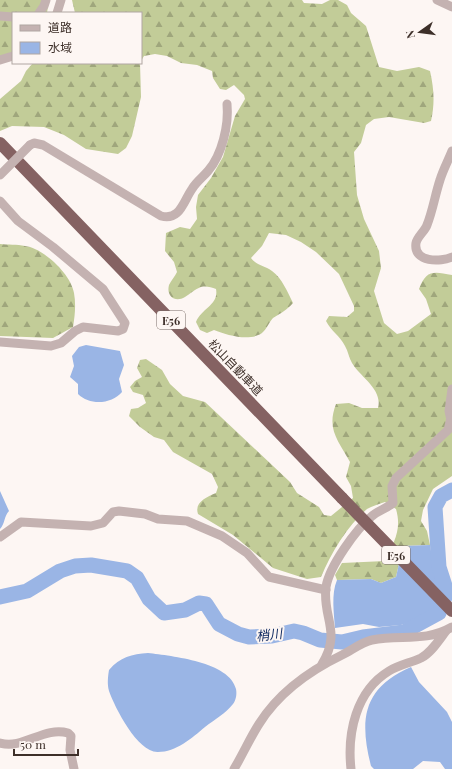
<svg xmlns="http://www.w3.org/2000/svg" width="452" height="769" font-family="'Playfair Display','Noto Sans JP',serif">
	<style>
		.forest { fill: url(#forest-firs) }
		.water { fill: #9ab5e5 }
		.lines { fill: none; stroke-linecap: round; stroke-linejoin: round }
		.river { stroke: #9ab5e5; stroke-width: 15 }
		.minor { stroke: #c4b2b1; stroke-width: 9 }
		.motorway { stroke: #856262; stroke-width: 12 }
		.minor-bridge { stroke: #c4b2b1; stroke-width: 9 }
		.motorway-bridge { stroke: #856262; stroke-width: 12 }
		.labels { text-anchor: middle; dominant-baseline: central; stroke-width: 4; stroke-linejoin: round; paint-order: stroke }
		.shield { fill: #fdf6f3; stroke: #776b66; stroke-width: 1 }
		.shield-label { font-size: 11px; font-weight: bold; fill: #3d2f29 }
		.street-label { font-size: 12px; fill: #3d2f29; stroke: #fdf6f3 }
		.water-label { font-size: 13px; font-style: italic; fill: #0b265e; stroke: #fdf6f3 }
	</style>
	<defs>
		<pattern id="forest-firs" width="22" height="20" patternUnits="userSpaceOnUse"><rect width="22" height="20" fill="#c2cc98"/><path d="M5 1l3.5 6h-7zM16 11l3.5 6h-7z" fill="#9fa67c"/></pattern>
	</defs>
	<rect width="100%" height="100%" fill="#fdf6f3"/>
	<g class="forest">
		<polygon points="0,0 49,0 47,13 13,13 13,54 0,57"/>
		<path d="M72 0H302L304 3 322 4 330 0H338L347 5 351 13 366 26 379 67 397 71 419 67 430 71C434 89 435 103 431 121L424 123 389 117 374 119 366 125 361 143 354 152 357 195 364 219 379 251 381 268 374 291 384 323 397 334 408 331 431 314 426 299 419 289C426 270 433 271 452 275V476L433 489 423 510 421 521 427 531 430 545 403 546 396 577 381 583 371 579 337 580 335 575 342 563 385 561C394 542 402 530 396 509L385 502C379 504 372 506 367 509 347 526 331 553 321 577L307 579 273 568 233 535 198 514C194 502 207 497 216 493L218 487 212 474 173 452 164 440 154 437 140 427 129 416 131 409 138 408 146 403 143 395 133 392 130 387 135 381 142 377 137 368 140 360 146 359 162 370 170 384 183 396 205 402 290 482 297 493 319 507 324 515 331 516 353 498 351 486 346 477 350 462C339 441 326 430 336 404L349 403 362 408H378C383 389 360 377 352 363 349 358 348 351 345 346 340 336 331 331 326 321L329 316 347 317 354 311V306L339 274 316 252 301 242 286 235 269 233 262 246 251 258C257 266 264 265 272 271 282 278 288 293 293 303 287 310 281 313 273 318 269 322 267 329 262 333 249 342 227 335 214 330L207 333 200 330 196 322C202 308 219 305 216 289 211 287 206 286 201 287 195 289 190 294 185 297 175 303 166 296 169 285 171 281 175 276 177 272L174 262 165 251 166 233 180 227 190 229 197 219 196 207 198 195 211 178 223 157 235 116 245 99 244 95 234 85 226 90 220 89 213 78 212 71 197 65 181 63 167 56 155 54 144 56 141 61V13H75Z"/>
		<polygon points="33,63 140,63 141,97 132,136 126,148 118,154 86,149 64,135 44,127 12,126 0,131 0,99 21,81 26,71"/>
		<path d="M0 244C8 245 17 244 25 246 43 248 71 274 74 293 76 304 75 315 73 327L53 338 0 336Z"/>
	</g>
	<g class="water">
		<path d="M86 345 120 351 124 365 119 379 122 392C112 404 90 406 78 394V384L70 377 74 366 72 356 79 347Z"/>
		<path d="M0 491 9 511C4 516 5 524 0 529Z"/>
		<path d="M430 545 434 570 440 587 436 607 414 621 401 625 379 627 363 624 335 628C334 613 331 594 337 580L371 579 381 583 396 577 403 546Z"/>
		<path d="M148 653C172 656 230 662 236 689 237 694 236 700 233 704 226 713 214 720 205 727 192 738 176 752 158 752 138 753 115 708 109 691 107 684 108 676 109 670 120 657 132 654 148 653Z"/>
		<path d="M411 667 419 682 447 712 452 722V769H445L440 762 423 761 413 769H374L371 766C359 719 363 688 411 667Z"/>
	</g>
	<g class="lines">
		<polyline class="river" points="0,597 27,591 60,571 75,566 91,565 127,571 137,578 149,599 164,613 185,610 199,603 206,604 219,624 238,634 249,637 272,636 294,631 303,633 320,640 342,642 363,637 404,632 439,613 447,592 439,567 435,507 441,496 452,490"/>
		<g class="minor">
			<polyline points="437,0 452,7"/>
			<polyline points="39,13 44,6 46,0"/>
			<polyline points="57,13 61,0"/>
			<polyline points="0,16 13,17"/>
			<polyline points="0,60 13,56"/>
			<path d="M30 145 34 143 43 145 161 216C180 221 183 202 192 189 196 182 203 177 208 171 222 155 229 125 227 104"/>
			<path d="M452 151C448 161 443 170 440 180 435 195 433 210 427 225 425 231 417 237 416 243 413 263 441 262 452 257"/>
			<polyline points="0,201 18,221 53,247 103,289 125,323 123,329 118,331 83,327 75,331 61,343 51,346 0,342"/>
			<polyline points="451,420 449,411 452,389"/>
			<polyline points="0,537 21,522 91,526 103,523 113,512 119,511 145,514 158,519 187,521 222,536 247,553 269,577 326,590"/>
			<path d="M322 664C342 631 322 618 326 587 329 567 356 529 372 516 379 510 386 509 393 503L392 486 396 478 448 430 452 414"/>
			<path d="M0 743C23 750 44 726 68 733L71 736 70 750 74 769"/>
			<path d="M234 769C243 754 250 738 259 724 279 692 309 671 342 655 352 650 362 642 372 640 401 634 424 643 452 627"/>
			<path d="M351 769C347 733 356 691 389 671 399 665 410 663 421 658 431 653 439 640 446 631"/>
		</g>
		<polyline class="motorway" points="0,143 342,498"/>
		<polyline class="minor-bridge" points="0,175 30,145"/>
		<polyline class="motorway-bridge" points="342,498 452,611"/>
	</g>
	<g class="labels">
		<g class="shield">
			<rect x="157" y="311" width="28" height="18" rx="3"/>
			<rect x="382" y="546" width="28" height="18" rx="3"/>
		</g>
		<g class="shield-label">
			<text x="171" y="320">E56</text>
			<text x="396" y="555">E56</text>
		</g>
		<g class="street-label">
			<text transform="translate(236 367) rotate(46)">松山自動車道</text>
		</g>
		<g class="water-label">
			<text transform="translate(269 634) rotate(-7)">梢川</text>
		</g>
	</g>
	<rect x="12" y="12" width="130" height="52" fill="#fdf6f3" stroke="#b0a6a2"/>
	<rect x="20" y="25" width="20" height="6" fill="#c4b2b1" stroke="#b0a6a2"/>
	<text x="48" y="32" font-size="12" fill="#3d2f29">道路</text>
	<rect x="20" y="42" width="20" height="12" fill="#9ab5e5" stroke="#b0a6a2"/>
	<text x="48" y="52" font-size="12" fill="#3d2f29">水域</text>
	<g transform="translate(420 32) rotate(256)" stroke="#fdf6f3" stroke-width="3" paint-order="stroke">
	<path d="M0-3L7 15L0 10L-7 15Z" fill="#3d2f29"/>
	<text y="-6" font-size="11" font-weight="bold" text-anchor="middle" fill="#3d2f29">N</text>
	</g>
	<path d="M14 749v6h64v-6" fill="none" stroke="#3d2f29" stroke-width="2"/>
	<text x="20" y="749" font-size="12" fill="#3d2f29" stroke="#fdf6f3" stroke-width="3" paint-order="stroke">50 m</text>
</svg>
